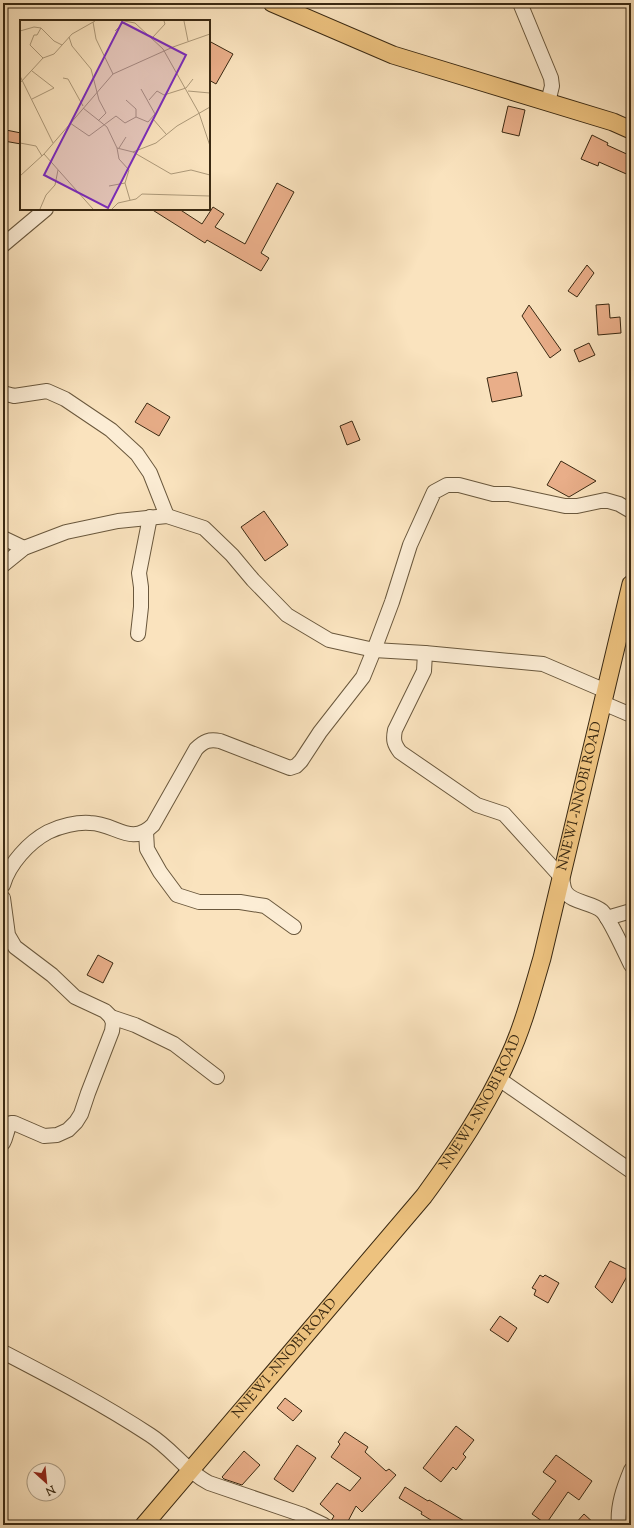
<svg xmlns="http://www.w3.org/2000/svg" width="634" height="1528" font-family="'Sorts Mill Goudy',serif">
	<style>
		.building { fill: #e9ae89; stroke: #3a2912 }
		.lines { fill: none; stroke-linecap: round; stroke-linejoin: round }
		.minor-casing { stroke: #6a583d; stroke-width: 16 }
		.major-casing { stroke: #3a2912; stroke-width: 19 }
		.minor { stroke: #fcedd5; stroke-width: 14 }
		.major { stroke: #edc27f; stroke-width: 17 }
		.labels { text-anchor: middle; dominant-baseline: central; stroke-width: 4; stroke-linejoin: round; paint-order: stroke }
		.street-label { font-size: 14px; fill: #3a2912; stroke: #fcedd5 }
		.inset-road { fill: none; stroke: #ad9979; stroke-width: 1 }
		.view { fill: #7b2cbf; fill-opacity: 0.15; stroke: #7b2cbf; stroke-width: 2 }
		.inset-edge { fill: none; stroke: #3a2912; stroke-width: 2 }
	</style>
	<rect width="100%" height="100%" fill="#fae3be"/>
	<filter id="stains"><feTurbulence type="fractalNoise" baseFrequency=".005" numOctaves="4"/><feColorMatrix values="0 0 0 0 .2 0 0 0 0 .09 0 0 0 0 .02 0 0 0 .5 -.17"/></filter>
	<radialGradient id="worn" r=".72"><stop offset=".6" stop-color="#630" stop-opacity="0"/><stop offset="1" stop-color="#630" stop-opacity=".3"/></radialGradient>
	<g class="building">
		<polygon points="209,41 233,54 216,84 209,80"/>
		<polygon points="508,106 525,110 519,136 502,132"/>
		<polygon points="6,130 21,133 21,144 4,141"/>
		<polygon points="592,135 608,143 607,145 631,156 631,176 599,162 598,166 581,159"/>
		<polygon points="277,183 294,192 261,253 269,258 261,271 207,240 205,243 151,209 179,209 202,224 213,207 224,214 215,227 245,244"/>
		<polygon points="587,265 594,273 577,297 568,291"/>
		<polygon points="609,304 610,318 620,317 621,333 598,335 596,305"/>
		<polygon points="529,305 561,350 550,358 522,316"/>
		<polygon points="589,343 595,355 579,362 574,350"/>
		<polygon points="517,372 522,396 492,402 487,378"/>
		<polygon points="147,403 170,417 159,436 135,422"/>
		<polygon points="352,421 360,440 347,445 340,426"/>
		<polygon points="561,461 596,481 569,497 547,485"/>
		<polygon points="264,511 288,545 265,561 241,527"/>
		<polygon points="98,955 113,963 103,983 87,975"/>
		<polygon points="610,1261 630,1271 612,1303 595,1287"/>
		<polygon points="540,1275 543,1277 545,1275 559,1283 548,1303 534,1295 536,1290 532,1288"/>
		<polygon points="500,1316 517,1328 508,1342 490,1330"/>
		<polygon points="285,1398 302,1411 293,1421 277,1408"/>
		<polygon points="456,1426 474,1440 463,1454 466,1457 456,1470 453,1467 441,1482 423,1468"/>
		<polygon points="345,1432 368,1447 365,1452 386,1471 389,1469 396,1475 362,1512 356,1506 346,1525 332,1525 331,1521 334,1516 320,1504 337,1483 350,1491 361,1478 331,1457 340,1444 338,1442"/>
		<polygon points="297,1445 316,1458 293,1492 274,1479"/>
		<polygon points="244,1451 260,1465 242,1485 224,1479 222,1477"/>
		<polygon points="556,1455 592,1481 579,1500 568,1492 546,1524 532,1514 556,1481 543,1472"/>
		<polygon points="405,1487 428,1501 429,1500 471,1525 439,1525 421,1514 422,1512 399,1498"/>
		<polygon points="584,1514 596,1525 574,1525"/>
	</g>
	<g class="lines">
		<g class="minor-casing">
			<g id="minor">
				<polyline points="520,3 551,78 552,86 548,102"/>
				<polyline points="3,245 46,209"/>
				<polyline points="3,393 14,396 47,391 65,399 111,430 137,454 150,473 167,516"/>
				<polyline points="3,538 24,548"/>
				<polyline points="3,565 24,548 66,532 118,521 167,516 204,528 232,555 253,580 287,615 329,640 374,650 425,653 543,664 606,691"/>
				<polyline points="138,634 141,607 141,587 139,573 150,517"/>
				<path d="M425 653 424 671 395 730C393 740 394 744 400 752L477 805 504 814 562 878C563 882 563 887 565 891 571 903 592 902 602 911 610 919 625 953 631 965"/>
				<polyline points="603,703 631,715"/>
				<polyline points="146,832 147,849 160,872 177,895 199,902 240,902 265,906 294,927"/>
				<path d="M3 885C9 864 29 842 48 832 60 826 77 822 90 823 115 823 131 847 153 825L196 749C204 741 209 739 220 741L290 768 296 766 301 761 320 732 363 677 374 650 392 602 410 545 434 492 447 485H459L493 494H509L565 506H577L605 500 619 504 631 511"/>
				<polyline points="3,898 8,935 15,947 52,975 75,997 105,1011 111,1017 135,1025 174,1044 217,1077"/>
				<polyline points="607,918 631,911"/>
				<polyline points="499,1079 631,1171"/>
				<path d="M3 1143C7 1136 6 1130 11 1123H14L44 1136 57 1135 68 1130 76 1122 81 1114 88 1093 112 1031 113 1023 111 1017"/>
				<path d="M3 1352C53 1378 103 1404 150 1435 172 1449 186 1471 209 1483L303 1515 324 1525"/>
				<path d="M619 1525C617 1506 624 1487 631 1470"/>
			</g>
		</g>
		<g class="major-casing">
			<g id="major">
				<polyline points="272,3 393,55 613,122 631,130"/>
				<path id="s1" d="M144 1525 424 1196C456 1152 486 1108 508 1059 523 1027 532 992 542 958L631 584"/>
			</g>
		</g>
		<use href="#minor" class="minor"/>
		<use href="#major" class="major"/>
	</g>
	<g class="labels">
		<g class="street-label">
			<text stroke="none"><textPath href="#s1" startOffset="866">NNEWI -NNOBI ROAD</textPath></text>
			<text stroke="none"><textPath href="#s1" startOffset="542">NNEWI -NNOBI ROAD</textPath></text>
			<text stroke="none"><textPath href="#s1" startOffset="218">NNEWI -NNOBI ROAD</textPath></text>
		</g>
	</g>
	<g transform="translate(20 20)">
		<rect width="190" height="190" fill="#fae3be"/>
		<path class="inset-road" d="M104 1 115 3 143 29 179 93 190 126M164 1 168 21M73 2 76 19 93 54M21 8 17 15H14L10 25 23 38M0 11 14 7 21 8 34 21 42 25M95 11 104 2M49 17 52 26 71 49 79 80 86 93 78 101M133 17 145 4 144 1M12 51 34 68 12 79M0 56 33 123M43 58 48 59 63 86M0 63 23 38 34 34 52 14 75 1M168 71 190 73M106 80 116 89V97M129 80 137 71 144 75 166 68 173 59M63 88 87 107 97 128 113 132 136 123 157 106 190 87M116 97 128 102 135 94 121 69M133 99 146 114M50 103 69 116 96 96 105 103 116 97M0 123 16 126 22 136M97 128 99 139 109 150 105 163 110 180M99 128 106 117M113 132 151 154 171 150 190 155M24 134 73 189M0 156 24 134 93 54 153 27 190 14M89 166 105 163M20 189 26 175 35 165 38 150M92 189 98 183 116 179 122 174 190 176"/>
		<path class="view" d="M102 2 166 35 88 188 24 155Z"/>
		<rect width="190" height="190" class="inset-edge"/>
	</g>
	<rect width="634" height="1528" fill="none" stroke="#fae3be" stroke-width="16"/>
	<rect x="4" y="4" width="626" height="1520" fill="none" stroke="#3a2912" stroke-width="2"/>
	<rect x="8" y="8" width="618" height="1512" fill="none" stroke="#3a2912"/>
	<g transform="translate(46 1482) rotate(153)"><circle r="19" fill="#fcedd5" stroke="#ae9f87"/>
	<path d="M0-3L7 15L0 10L-7 15Z" fill="#8f2418"/>
	<text y="-6" font-size="11" font-weight="bold" text-anchor="middle" fill="#3a2912">N</text>
	</g>
	<rect width="100%" height="100%" filter="url(#stains)"/>
	<rect width="100%" height="100%" fill="url(#worn)"/>
</svg>
